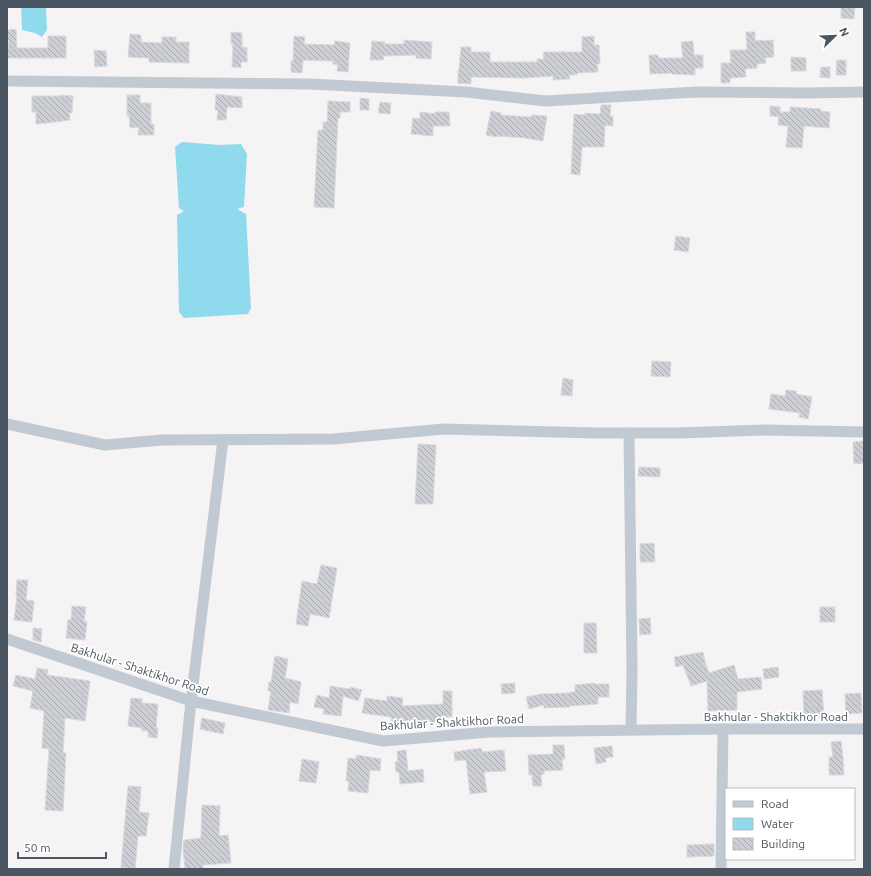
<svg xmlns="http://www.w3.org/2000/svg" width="871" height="876" font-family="Ubuntu,sans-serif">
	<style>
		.water { fill: #90daee }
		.building { fill: url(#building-back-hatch); stroke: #d7d9de }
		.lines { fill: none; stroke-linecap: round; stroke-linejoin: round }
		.minor { stroke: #c1cad2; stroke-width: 11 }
		.labels { text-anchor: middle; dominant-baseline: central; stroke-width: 3.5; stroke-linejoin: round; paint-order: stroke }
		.street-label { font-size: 12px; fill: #4a5661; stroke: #fff }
	</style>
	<defs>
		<pattern id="building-back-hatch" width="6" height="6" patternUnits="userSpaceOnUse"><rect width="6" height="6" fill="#cdcfd5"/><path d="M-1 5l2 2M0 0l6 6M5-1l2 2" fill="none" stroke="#a8abb0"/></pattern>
	</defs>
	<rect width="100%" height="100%" fill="#f5f3f3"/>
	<g class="water">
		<polygon points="21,7 46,7 47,30 42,37 35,33 22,30"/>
		<polygon points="182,142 220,145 241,144 247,154 244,207 237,209 246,214 251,308 248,314 184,318 179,312 177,215 184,211 179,208 175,147"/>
	</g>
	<g class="building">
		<polygon points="841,7 855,7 854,19 841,18"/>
		<polygon points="11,29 16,30 17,48 48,48 48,36 66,36 66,58 7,58 9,40 7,40 7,30 10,30"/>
		<polygon points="231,32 242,33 242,47 247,48 247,62 241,62 241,68 232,67 233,44 231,44"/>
		<polygon points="746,32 755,32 755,41 763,40 763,41 773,40 774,57 765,58 766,63 757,64 757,68 745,69 746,77 730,78 730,83 721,83 721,63 731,63 730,50 747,50"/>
		<polygon points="130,34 141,35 141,42 162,43 162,37 176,37 176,42 189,42 189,63 149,62 149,58 128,57"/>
		<polygon points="294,36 305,37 304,44 334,45 335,41 350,43 348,72 337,71 338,65 333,64 333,61 303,60 302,73 291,72 291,61 293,61"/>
		<polygon points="594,36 594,45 599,45 600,64 597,64 598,72 577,73 577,75 569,75 570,79 553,80 553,76 524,78 471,77 471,84 458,83 458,70 459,70 461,47 471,47 471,52 490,52 490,62 537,62 537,59 544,59 543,52 582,52 582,37"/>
		<polygon points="404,40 432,42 431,59 416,58 416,55 384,56 383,60 370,60 372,41 385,42 384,44 404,44"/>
		<polygon points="693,41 694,55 703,55 703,68 695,68 695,75 672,74 672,73 650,74 649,55 658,55 658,58 683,58 681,42"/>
		<polygon points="94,50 106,51 107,66 95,67"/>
		<polygon points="791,57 806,58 806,71 791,71"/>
		<polygon points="837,60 846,60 846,75 836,75"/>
		<polygon points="821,67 830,67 830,78 820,77"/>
		<polygon points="216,94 242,97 242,108 227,107 226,120 217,120 218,110 215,110"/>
		<polygon points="61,95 73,96 72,113 69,113 70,120 47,123 36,124 36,112 32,112 32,96 61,96"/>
		<polygon points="127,95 140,95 140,103 151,103 151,124 154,124 154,135 138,135 139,127 130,128 129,116 127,116"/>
		<polygon points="360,98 369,99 369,110 360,110"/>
		<polygon points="328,101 350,102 350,112 340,112 340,118 338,118 334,208 314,207 318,130 323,130 323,122 327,122"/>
		<polygon points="380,102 391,103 390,114 378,113"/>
		<polygon points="601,105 611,105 610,116 613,116 613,126 605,125 604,147 582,147 580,175 571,174 574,114 585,115 585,113 600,114"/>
		<polygon points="770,106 780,107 780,112 790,112 790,107 821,109 820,111 830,112 829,128 804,126 802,148 786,147 788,126 778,125 779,117 770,116"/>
		<polygon points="491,111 501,113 501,115 531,117 532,115 547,116 543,141 525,138 497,136 496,137 486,135"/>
		<polygon points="420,112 436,114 435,112 449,112 450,126 433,126 433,136 411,134 413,118 420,119"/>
		<polygon points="676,236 690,238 688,252 674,250"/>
		<polygon points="652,361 671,362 670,377 651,376"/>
		<polygon points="563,378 573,380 572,396 561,395"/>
		<polygon points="786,390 796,391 796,394 812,397 808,419 799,417 800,413 769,409 771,394 785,396"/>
		<polygon points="864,441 864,463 854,464 853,442"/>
		<polygon points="418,444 436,445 433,504 415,504"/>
		<polygon points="639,467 660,468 660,477 638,476"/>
		<polygon points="654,543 655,562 640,562 640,544"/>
		<polygon points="321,565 337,568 329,618 310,614 308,626 296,624 302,581 317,584"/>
		<polygon points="17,580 28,580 26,600 34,601 32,622 14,620 17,596 16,596"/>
		<polygon points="72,606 86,607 84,621 87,622 85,640 66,638 68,620 71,620"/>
		<rect x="820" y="607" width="15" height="15"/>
		<polygon points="650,618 651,634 640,635 639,619"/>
		<polygon points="584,623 596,623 597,653 584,653"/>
		<polygon points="33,628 42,629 41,642 33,640"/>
		<polygon points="703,652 705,662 709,673 734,665 738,679 761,677 762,689 737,692 737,710 708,711 707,681 691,686 683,665 676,667 674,657"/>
		<polygon points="275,656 288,659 285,678 301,682 298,704 290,702 289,713 268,710 271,691 268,691 269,682 271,682"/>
		<polygon points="778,667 779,677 764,679 763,669"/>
		<polygon points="37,668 48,670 47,675 90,681 85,721 65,718 63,753 66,753 63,811 45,810 49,749 42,748 44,711 30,708 33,691 13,686 16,675 35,679"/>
		<polygon points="515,683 515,693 502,694 501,684"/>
		<polygon points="594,683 594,684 609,684 609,697 598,697 598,704 570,706 570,707 544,708 544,705 529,709 526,697 541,694 570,693 570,692 575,692 575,685"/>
		<polygon points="330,686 350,689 350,687 362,690 358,701 343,696 341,716 323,714 324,709 314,707 317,695 329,698"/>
		<polygon points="822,690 824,717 807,718 807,714 804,714 803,691"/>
		<polygon points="443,691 452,691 452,717 441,717 441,722 430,723 430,720 401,721 400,730 392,729 391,717 362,713 365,698 387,701 387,696 403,698 402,706 443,704"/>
		<polygon points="861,693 862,713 846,714 845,694"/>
		<polygon points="131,698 142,699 142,703 158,704 156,728 158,728 157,738 148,737 148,731 142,731 142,728 128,726"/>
		<polygon points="202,718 225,723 223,734 200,729"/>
		<polygon points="841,741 843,757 844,775 829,775 829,757 833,757 831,742"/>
		<polygon points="553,745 564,745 565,759 562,759 563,770 544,771 544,774 541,775 542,786 533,786 532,775 529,775 528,755 553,754"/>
		<polygon points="612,746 613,757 605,758 606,762 596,764 594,748"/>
		<polygon points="481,748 482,752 504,750 506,771 484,772 487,792 470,794 466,760 455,761 454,752"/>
		<polygon points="406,750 408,771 423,769 424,782 400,784 399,772 396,772 395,762 398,762 397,751"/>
		<polygon points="357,755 381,759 380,771 370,770 368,793 348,791 349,781 346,781 348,758 356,759"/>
		<polygon points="302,759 319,762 316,783 299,781"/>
		<polygon points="128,786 141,787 139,812 149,813 146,836 138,836 135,869 121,867"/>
		<polygon points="202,805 220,806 219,836 228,835 231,863 203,865 203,869 185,869 183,848 184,840 201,838"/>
		<polygon points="714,844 714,856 687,857 687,845"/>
	</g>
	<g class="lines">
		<g class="minor">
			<polyline points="7,81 310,84 466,92 546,101 696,92 805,93 864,92"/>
			<polyline points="7,424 105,445 162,440 333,439 444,429 595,433 679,433 764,430 864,432"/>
			<polyline points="629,433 632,670 631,730"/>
			<polyline points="7,639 191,701 383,741 490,732 723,729 864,729"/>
			<polyline points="174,869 191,701 223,440"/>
			<polyline points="721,869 723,729"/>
		</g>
	</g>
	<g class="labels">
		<g class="street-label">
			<text transform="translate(140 669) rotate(18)">Bakhular - Shaktikhor Road</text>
			<text x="776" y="716">Bakhular - Shaktikhor Road</text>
			<text transform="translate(452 722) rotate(-3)">Bakhular - Shaktikhor Road</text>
		</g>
	</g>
	<rect width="871" height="876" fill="none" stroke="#4a5661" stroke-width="16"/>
	<rect x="725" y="788" width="130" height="72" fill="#ffffff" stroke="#b7bbc0"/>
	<rect x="733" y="801" width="20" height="6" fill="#c1cad2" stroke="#b7bbc0"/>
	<text x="761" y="808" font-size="12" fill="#4a5661">Road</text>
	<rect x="733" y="818" width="20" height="12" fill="#90daee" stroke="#b7bbc0"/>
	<text x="761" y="828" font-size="12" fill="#4a5661">Water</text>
	<rect x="733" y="838" width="20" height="12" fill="url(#building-back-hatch)" stroke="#b7bbc0"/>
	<text x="761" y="848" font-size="12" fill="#4a5661">Building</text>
	<g transform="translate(835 36) rotate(67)" stroke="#ffffff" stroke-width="3" paint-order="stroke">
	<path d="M0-3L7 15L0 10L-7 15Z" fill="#4a5661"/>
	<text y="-6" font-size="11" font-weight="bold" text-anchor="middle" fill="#4a5661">N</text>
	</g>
	<path d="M18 852v6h88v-6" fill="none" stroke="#4a5661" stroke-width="2"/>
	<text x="24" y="852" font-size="12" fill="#4a5661" stroke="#ffffff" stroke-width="3" paint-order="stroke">50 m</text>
</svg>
